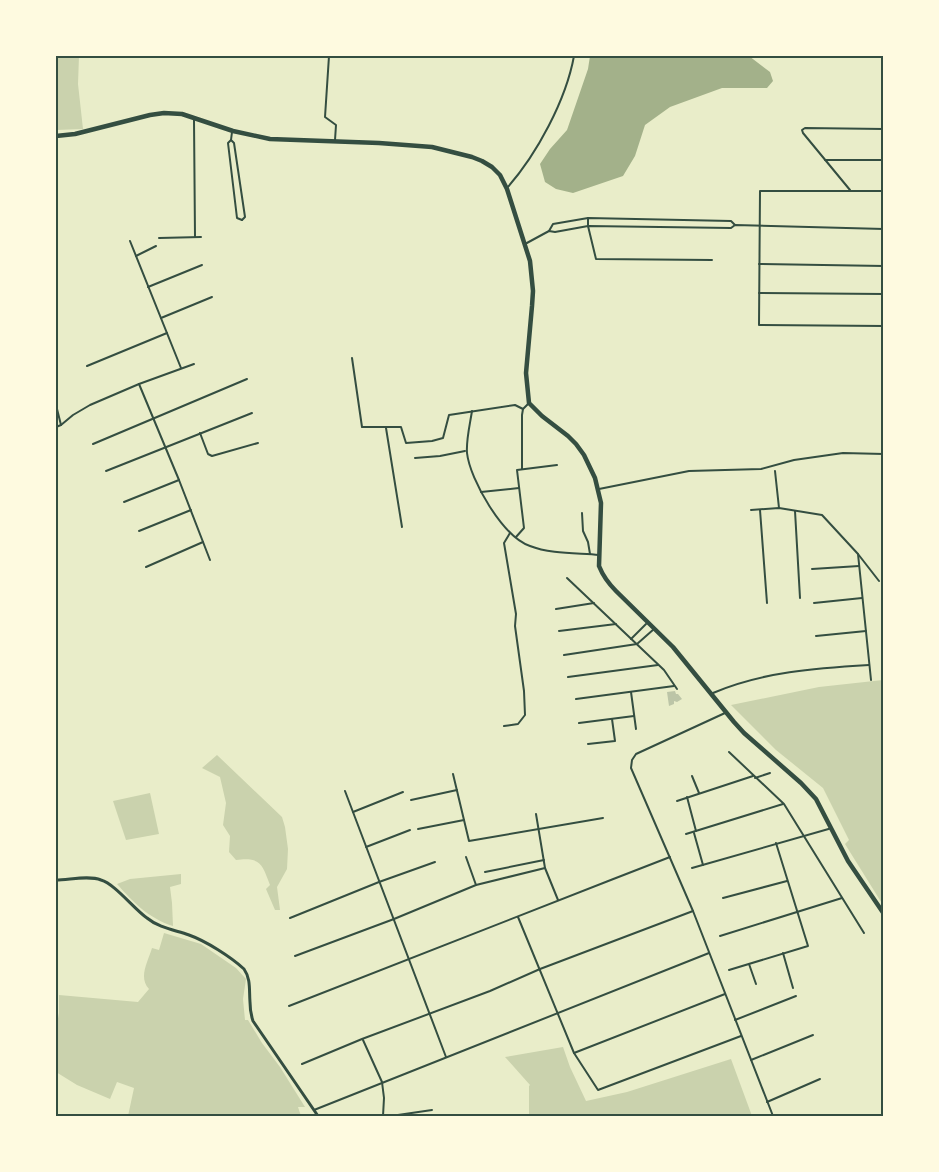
<svg xmlns="http://www.w3.org/2000/svg" width="939" height="1172" font-family="Signika,sans-serif">
	<style>
		.green { fill: #cad2ad }
		.water { fill: #a3b18a }
		.building { fill: #bcc5a7 }
		.lines { fill: none; stroke-linecap: round; stroke-linejoin: round }
		.minor { stroke: #344e41; stroke-width: 2 }
		.tertiary { stroke: #344e41; stroke-width: 3 }
		.trunk { stroke: #344e41; stroke-width: 4.5 }
		.neatline { fill: none; stroke: #344e41; stroke-width: 2 }
	</style>
	<rect width="100%" height="100%" fill="#e9edc9"/>
	<g class="green">
		<polygon points="56,56 79,56 78,84 83,129 56,130"/>
		<polygon points="883,680 883,905 845,844 849,840 823,788 776,750 731,705 819,687"/>
		<path d="M217 755 282 817 285 827 288 849 287 869 277 887 280 910H275L266 889 270 885C262 864 261 857 236 860L229 852 230 836 223 825 226 803 220 777 202 768Z"/>
		<polygon points="150,793 159,834 126,840 113,801"/>
		<path d="M181 874V884L170 887 172 903 173 926C148 918 133 902 117 884L130 879Z"/>
		<path d="M164 933 201 944 236 968 246 979 243 999 245 1020H248L262 1043 280 1067 305 1107H298L301 1116H128L134 1088 117 1082 110 1099 77 1085 56 1072V1029L59 1013V995L138 1002 149 989C138 977 148 962 152 948L159 950Z"/>
		<polygon points="563,1047 570,1067 586,1101 627,1092 731,1059 752,1116 529,1116 529,1086 530,1085 505,1057"/>
	</g>
	<polygon class="water" points="590,56 749,56 770,72 773,81 767,88 722,88 670,107 645,125 635,156 623,176 573,193 556,189 545,182 540,164 550,149 567,130 588,69"/>
	<polygon class="building" points="675,691 676,694 678,694 682,699 677,702 674,701 674,704 669,706 667,692"/>
	<g class="lines">
		<g class="minor">
			<polyline points="329,56 325,117 336,125 335,140"/>
			<polyline points="194,120 195,237"/>
			<polyline points="232,132 231,140 228,143 237,218 242,220"/>
			<polyline points="231,140 234,143 245,217 242,220"/>
			<polyline points="825,160 884,160"/>
			<path d="M507 188C537 154 566 100 574 56"/>
			<polyline points="850,190 803,133 802,130 805,128 884,129"/>
			<polyline points="884,191 760,191 759,325 884,326"/>
			<polyline points="588,218 588,226 596,259 712,260"/>
			<polyline points="549,231 553,224 588,218 731,221 735,225"/>
			<polyline points="159,238 201,237"/>
			<polyline points="130,241 181,368"/>
			<polyline points="525,244 549,231 555,232 588,226 731,228 735,225 884,229"/>
			<polyline points="136,256 156,246"/>
			<polyline points="759,264 884,266"/>
			<polyline points="148,287 202,265"/>
			<polyline points="759,293 884,294"/>
			<polyline points="161,318 212,297"/>
			<polyline points="882,326 884,312"/>
			<polyline points="352,358 362,427 401,427 406,443 432,441 443,438 449,415 515,405 523,409"/>
			<polyline points="87,366 167,333"/>
			<polyline points="139,384 179,480 210,560"/>
			<polyline points="56,405 61,425"/>
			<path d="M472 411C470 424 466 440 467 453 470 480 503 537 530 546 550 554 577 553 599 555"/>
			<polyline points="56,427 61,425 73,415 90,405 139,384 194,364"/>
			<polyline points="386,428 402,527"/>
			<polyline points="200,433 208,454 212,456 258,443"/>
			<polyline points="93,444 247,379"/>
			<polyline points="415,458 440,456 465,451"/>
			<polyline points="522,469 522,415 523,409 529,403"/>
			<polyline points="106,471 252,413"/>
			<polyline points="775,471 779,508"/>
			<polyline points="599,489 689,471 761,469 794,460 843,453 884,454"/>
			<polyline points="481,492 519,488"/>
			<polyline points="124,502 179,480"/>
			<polyline points="751,510 779,508 822,515 858,554 879,581"/>
			<polyline points="760,510 767,603"/>
			<polyline points="795,511 800,598"/>
			<polyline points="582,513 583,531 588,542 590,554"/>
			<polyline points="139,531 191,510"/>
			<polyline points="516,537 524,528 517,470 557,465"/>
			<polyline points="858,554 871,680"/>
			<polyline points="146,567 203,542"/>
			<polyline points="812,569 859,566"/>
			<polyline points="567,578 664,670 677,689"/>
			<polyline points="814,603 862,598"/>
			<polyline points="556,609 594,603"/>
			<polyline points="559,631 616,624"/>
			<polyline points="816,636 866,631"/>
			<polyline points="631,639 646,624"/>
			<polyline points="564,655 637,644 654,629"/>
			<polyline points="568,677 658,665"/>
			<polyline points="631,692 636,729"/>
			<path d="M713 693C761 672 817 668 869 665"/>
			<polyline points="576,699 674,686"/>
			<polyline points="725,713 636,754 632,760 631,768 693,911 773,1116"/>
			<polyline points="579,723 634,716"/>
			<polyline points="504,726 518,724 525,715 524,691 515,626 516,614 504,543 510,533"/>
			<polyline points="588,744 615,741 612,719"/>
			<polyline points="729,752 784,804 864,933"/>
			<polyline points="453,774 469,841 603,818"/>
			<polyline points="692,776 699,793"/>
			<polyline points="755,778 770,773"/>
			<polyline points="345,791 446,1057"/>
			<polyline points="687,797 696,831"/>
			<polyline points="411,800 457,790"/>
			<polyline points="677,801 753,776"/>
			<polyline points="353,812 403,792"/>
			<polyline points="536,814 545,868 558,900"/>
			<polyline points="418,829 464,820"/>
			<polyline points="694,833 703,865"/>
			<polyline points="686,834 783,804"/>
			<polyline points="366,847 410,830"/>
			<polyline points="466,857 476,885"/>
			<polyline points="692,868 832,828"/>
			<polyline points="485,872 544,860"/>
			<polyline points="723,898 787,881"/>
			<polyline points="518,917 574,1053 598,1090 741,1036"/>
			<polyline points="290,918 379,882 435,862"/>
			<polyline points="720,936 842,898"/>
			<polyline points="783,953 793,988"/>
			<polyline points="295,956 394,919 476,885 545,868"/>
			<polyline points="749,964 756,984"/>
			<polyline points="729,970 808,946 776,843"/>
			<path d="M289 1006C417 957 543 906 670 857"/>
			<polyline points="735,1020 796,996"/>
			<polyline points="363,1040 382,1082 384,1098 383,1116"/>
			<polyline points="574,1053 725,994"/>
			<polyline points="751,1060 813,1035"/>
			<polyline points="302,1064 362,1039 490,991 540,969 693,911"/>
			<polyline points="767,1102 820,1079"/>
			<polyline points="314,1110 709,953"/>
			<polyline points="391,1116 432,1110"/>
			<polyline points="880,1116 884,1116"/>
		</g>
		<path class="tertiary" d="M56 880C69 880 89 875 101 880 115 884 134 909 147 918 159 928 175 930 189 935 206 941 231 957 244 969 251 979 249 990 250 1002 250 1009 251 1015 253 1021L318 1116"/>
		<path class="trunk" d="M56 136 75 134 150 115 164 113 182 114 233 131 270 139 379 143 432 147 472 157 482 161 492 167 500 175 507 189 530 261 533 291 532 306 526 373 529 403 542 416 568 436 576 444 584 455 595 478 601 503 599 566C603 576 608 583 616 591L673 647 734 722 744 733 801 783 816 799 848 861 884 914"/>
	</g>
	<rect width="939" height="1172" fill="none" stroke="#fefae0" stroke-width="114"/>
	<rect x="57" y="57" width="825" height="1058" class="neatline"/>
</svg>
